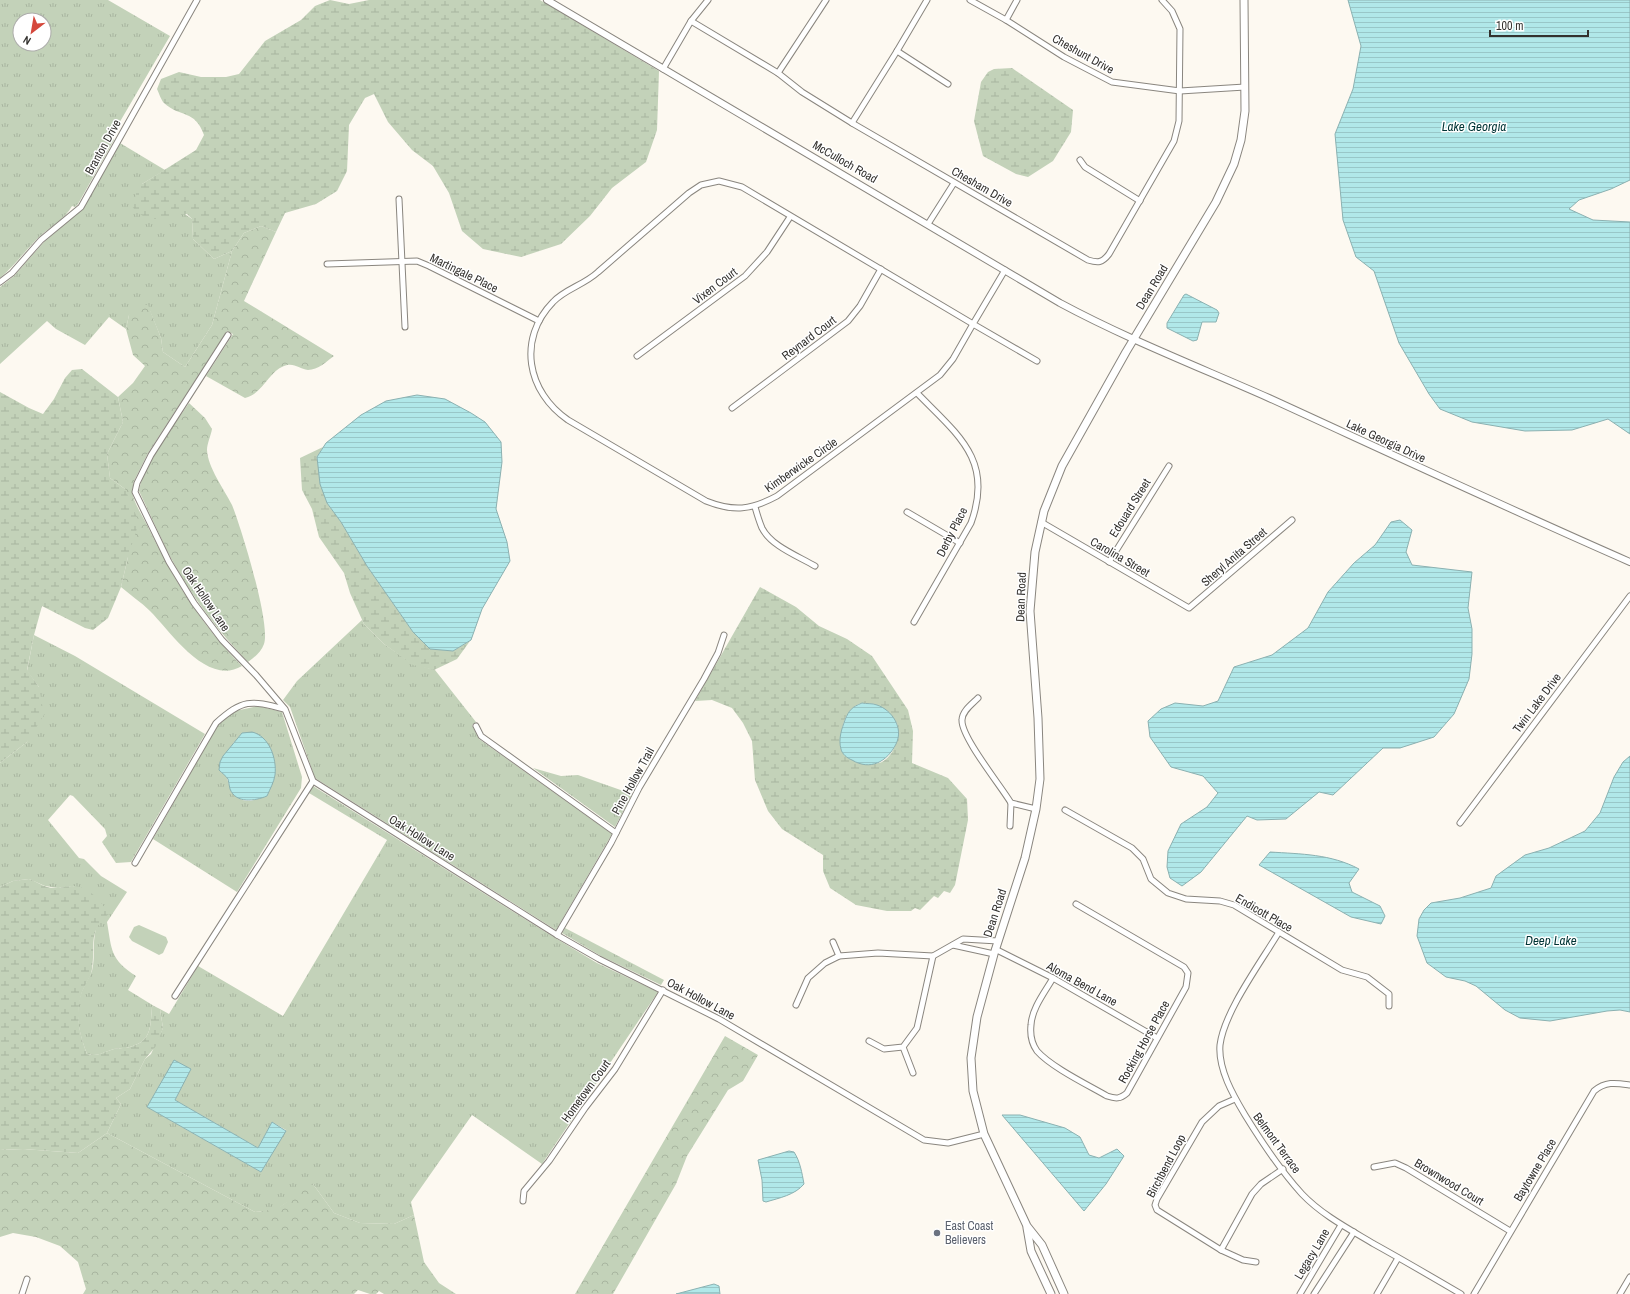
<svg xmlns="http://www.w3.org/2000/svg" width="1630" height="1294" font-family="'Archivo Narrow',sans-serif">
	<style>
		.grass { fill: url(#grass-tufts); fill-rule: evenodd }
		.forest { fill: url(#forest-crowns) }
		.wetland { fill: url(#wetland-marsh); fill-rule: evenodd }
		.park { fill: #c3d2b9 }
		.water { fill: url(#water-rules); stroke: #8bb1b1 }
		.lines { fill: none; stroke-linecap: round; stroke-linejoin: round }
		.minor-casing { stroke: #8a867f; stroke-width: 7 }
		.tertiary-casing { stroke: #8a867f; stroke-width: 8 }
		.secondary-casing { stroke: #8a867f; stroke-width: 9 }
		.minor { stroke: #fff; stroke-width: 5 }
		.tertiary { stroke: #fff; stroke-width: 6 }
		.secondary { stroke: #fff; stroke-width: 7 }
		.worship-dot { fill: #6b7280; stroke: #fff; stroke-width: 1.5 }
		.labels { text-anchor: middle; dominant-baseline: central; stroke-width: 3; stroke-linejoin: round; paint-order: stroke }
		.street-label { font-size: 12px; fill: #33312e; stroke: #fff }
		.worship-label { font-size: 12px; fill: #5b616d; stroke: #fff; text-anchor: start }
		.water-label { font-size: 13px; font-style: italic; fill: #003435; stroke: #fff }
	</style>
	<defs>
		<pattern id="grass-tufts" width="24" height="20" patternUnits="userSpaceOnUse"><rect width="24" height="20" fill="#c3d2b9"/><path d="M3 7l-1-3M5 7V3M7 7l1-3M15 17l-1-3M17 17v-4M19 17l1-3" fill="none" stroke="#a8b59f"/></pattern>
		<pattern id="forest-crowns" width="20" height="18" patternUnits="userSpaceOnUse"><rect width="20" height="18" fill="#c3d2b9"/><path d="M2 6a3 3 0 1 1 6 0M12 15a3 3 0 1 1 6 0" fill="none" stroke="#a8b59f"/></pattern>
		<pattern id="wetland-marsh" width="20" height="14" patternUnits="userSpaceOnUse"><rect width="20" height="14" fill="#c3d2b9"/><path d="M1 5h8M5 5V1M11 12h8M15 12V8" fill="none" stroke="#a8b59f"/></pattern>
		<pattern id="water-rules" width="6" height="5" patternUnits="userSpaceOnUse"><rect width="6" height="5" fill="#b1e8e9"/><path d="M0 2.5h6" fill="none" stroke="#99c7c8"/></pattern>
	</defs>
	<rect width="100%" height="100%" fill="#fdf9f1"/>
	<g class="grass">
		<path d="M0 0H108L170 36 111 137 114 140 78 204 75 207 72 206C65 219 50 227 39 237 25 251 15 265 0 278ZM20 20H44V44H20Z"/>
		<polygon points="120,143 165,170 142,184 192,219 193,239 214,259 232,251 212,325 185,367 163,352 161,338 150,311 129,315 126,329 109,317 85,345 56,329 47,321 0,364 0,287 14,276 44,242 83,209"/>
		<polygon points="362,620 364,624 384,644 413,664 435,670 476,722 472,725 479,739 612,834 556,930 315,778 290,707 283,700 297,681"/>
		<path d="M34 635 75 656 205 734 131 862 116 863 102 842 107 836 105 829 73 796 70 795 48 820 79 858 84 859 101 876 127 892 107 922C112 951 110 959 136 976L128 990 154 1006 152 1007C150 1029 152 1042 126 1048 122 1048 118 1048 114 1049 103 1052 99 1057 87 1054 79 1033 74 1013 82 991 85 984 89 978 92 971 96 955 91 939 98 923L74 886 58 888 45 886 29 879 13 881 0 887V763L27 742 39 687 27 671Z"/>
		<path d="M258 706 282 712 302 777 301 788 237 892 153 839 218 725 235 711ZM234 742 275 776 267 796C261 797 254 801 249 801 227 801 226 771 223 756L228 752Z"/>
		<polygon points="533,768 561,776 578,775 632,794 615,827"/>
		<path d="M313 786 552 936 597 963 658 992 542 1164 472 1115 413 1199 411 1202 414 1215 394 1224 360 1223 334 1213 313 1184 276 1210 255 1212 107 1133 121 1104 116 1098 130 1089 145 1059 151 1054 163 1028 160 1009 169 1014 198 966 283 1016 387 840 309 793ZM190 1069 175 1100 258 1148 272 1122 286 1130 261 1172 147 1107Z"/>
		<polygon points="565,928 664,980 661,985 601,956 562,933"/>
	</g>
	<g class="forest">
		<path d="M261 226 276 232 244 301 334 356C327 361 318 370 308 370 299 369 294 362 284 366 268 372 264 393 245 398L206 376 233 334 227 331 148 453 134 481 132 492C134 503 142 515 147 525 172 577 201 625 242 666 207 687 171 632 150 611 141 602 130 595 121 587L128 557 125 489 110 478 107 454 123 422 118 397 133 383 145 366 133 355 126 329 129 315 136 305H148L161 338 163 352 185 367 212 325 232 251 244 233Z"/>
		<path d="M189 403 205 418 212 429C211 435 207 444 207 450 208 468 224 489 232 505 241 527 271 624 264 644 261 652 255 657 248 662 218 631 192 597 172 560 160 537 150 514 139 491 144 462 173 427 189 403Z"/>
		<polygon points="725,1036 758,1055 743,1081 728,1090 687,1156 676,1184 613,1294 575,1294"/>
		<path d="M107 1133 255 1212C284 1209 287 1205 302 1180L313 1184 334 1213 360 1223 394 1224 414 1215 424 1262 439 1283 456 1294H384L379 1291 376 1294H370L358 1290 354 1294H83L86 1289 78 1262 60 1246 36 1237 13 1233 0 1237V1150L23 1149 78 1153Z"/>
	</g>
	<g class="wetland">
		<path d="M330 0 349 4 369 0H540L659 71 657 130 646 162 612 188 590 216 561 244 521 257 483 249 462 231 449 193 433 166 412 150 388 122 374 94 365 98 349 125 347 171 337 191 316 204 285 213 276 232 261 226 244 233 232 251 214 259 193 239 192 219 187 214C164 217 147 227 131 205L142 184 196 150 204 135C195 109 180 118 164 103 161 100 159 93 157 89L161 79 179 72 201 77H226L239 74 265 41 301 20 315 6Z"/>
		<polygon points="1012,68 1073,110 1071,132 1053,161 1028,177 1016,174 983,156 974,121 981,82 988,72 994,69"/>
		<polygon points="82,369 118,397 123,422 107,454 110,478 125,489 139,522 128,557 121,587 108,618 93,630 85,628 42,606 34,635 27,670 39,687 44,715 27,742 0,763 0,392 29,408 43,414 54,399 65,378 72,370"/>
		<polygon points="323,447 317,457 327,503 341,522 367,566 413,632 453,651 470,641 457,659 434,670 413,665 384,644 364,624 350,593 344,573 319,537 312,509 302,490 300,458"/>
		<path d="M760 587 796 607 819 626 847 639 872 656 908 710 913 731 912 763 948 778 967 799 968 820 955 885 950 893 944 891 938 898 934 896 920 910 915 908 911 911H887L856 905 830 888 823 871V855L782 829 768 811 755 780 752 741 743 723 732 708 712 700 695 701ZM861 703 875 704 897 723C900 736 895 755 882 762 876 765 863 763 857 763L841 749C840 732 843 710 861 703Z"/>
		<path d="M29 879C35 881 41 885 47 887 55 889 63 887 72 886 89 886 101 901 109 914 87 932 96 944 92 969 91 977 85 984 82 992 75 1014 79 1033 87 1054 98 1057 103 1052 114 1049 118 1048 122 1048 126 1048 152 1042 150 1029 152 1007L154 1006 160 1009 163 1028 156 1046 145 1059 130 1089 116 1098 121 1104 107 1133 78 1153 23 1149 0 1150V887L13 881Z"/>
	</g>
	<polygon class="park" points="139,925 166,937 168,942 163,953 159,955 132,941 129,937 134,927"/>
	<g class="water">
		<polygon points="1348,0 1630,0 1630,180 1611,189 1579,200 1569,209 1593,220 1630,222 1630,434 1608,419 1572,430 1525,431 1472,422 1440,409 1429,394 1399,343 1374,271 1356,257 1343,220 1335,134 1353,89 1361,46"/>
		<polygon points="1186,294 1217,310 1219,313 1216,322 1202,322 1197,340 1193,341 1167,328 1167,323 1184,295"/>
		<polygon points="417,395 445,399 471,413 485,422 501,442 502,462 496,509 507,542 510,561 482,609 471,640 453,651 430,649 413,632 367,566 341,522 327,503 320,484 317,457 326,443 361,415 386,401"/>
		<polygon points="1400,520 1412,530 1406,552 1412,565 1472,572 1468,608 1472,629 1472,654 1469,679 1454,714 1434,737 1400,748 1383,748 1333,795 1319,792 1286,819 1257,820 1247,816 1201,872 1182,886 1170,878 1167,867 1168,851 1181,824 1207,807 1218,793 1203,776 1171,767 1150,737 1148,721 1161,709 1175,703 1203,706 1218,701 1234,667 1272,655 1308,628 1328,592 1354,563 1375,545 1391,522"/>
		<path d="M862 703C866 704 872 703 877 705 892 710 904 728 896 744 887 762 870 771 852 760 847 758 842 754 841 749 838 739 842 728 845 720 849 710 852 707 862 703Z"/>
		<path d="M252 732C269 736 277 758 275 775 274 782 270 789 267 796 255 801 236 804 230 789 229 786 229 782 228 779 226 776 222 773 219 770L220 762 223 756 242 733Z"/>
		<polygon points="1630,756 1630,1012 1620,1010 1607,1011 1550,1021 1520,1018 1505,1010 1476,986 1465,981 1446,977 1427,963 1417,936 1419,919 1424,910 1431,903 1460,898 1491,888 1496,876 1525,855 1549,848 1585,831 1600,813 1614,777 1623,762"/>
		<path d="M1270 852C1301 854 1331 854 1359 869L1349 883 1352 892 1380 906 1385 916 1381 924 1351 917 1259 865Z"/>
		<polygon points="174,1060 191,1069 175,1100 258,1148 272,1122 286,1131 261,1172 147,1107"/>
		<polygon points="1002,1115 1020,1115 1065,1128 1080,1137 1089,1155 1099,1158 1117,1149 1124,1156 1106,1184 1084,1211"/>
		<path d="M789 1151 794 1152C800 1161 802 1173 804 1184 795 1195 779 1198 766 1202L763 1201 762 1180 758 1160Z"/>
		<polygon points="714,1284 719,1286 720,1294 676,1294"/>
	</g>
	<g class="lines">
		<g class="minor-casing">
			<g id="minor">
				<polyline points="970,0 1006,20 1064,57 1112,82 1180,91 1245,87"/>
				<polyline points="1006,20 1017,0"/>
				<path d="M691 21 778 73 802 92 852 123 1088 260C1098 263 1102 263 1109 254L1174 141 1179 121 1180 29 1172 11 1162 0"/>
				<polyline points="897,51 948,84"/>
				<polyline points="663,69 691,21 708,0"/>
				<polyline points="778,73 826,0"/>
				<polyline points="852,123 897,51 927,0"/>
				<polyline points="1080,160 1085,167 1140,201"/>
				<path d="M719 181 742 187 973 324 953 359 940 375 777 496C751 510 734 512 706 501L568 420C527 392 517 339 553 302 565 289 584 285 598 272 628 246 659 219 689 193L701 185Z"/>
				<polyline points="399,199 405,327"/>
				<polyline points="928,224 954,183"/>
				<polyline points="327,264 417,261 429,266 539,321"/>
				<polyline points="1005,270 973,324 1037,361"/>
				<polyline points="0,282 12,273 41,240 81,207 197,0"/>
				<polyline points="228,335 151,455 137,483 135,492 169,562 194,603 222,640 256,675 285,709 313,781 557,935 599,959 719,1019 924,1140 948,1143 984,1134"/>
				<polyline points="637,356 745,276 767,252 790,217"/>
				<polyline points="732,408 848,321 860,306 881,269"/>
				<path d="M755 507C757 514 759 521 762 528 771 546 798 556 815 566"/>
				<polyline points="907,512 960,543"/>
				<polyline points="1041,522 1189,608 1292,520"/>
				<polyline points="1109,562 1169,466"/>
				<path d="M914 622 971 523C994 460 958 435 917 393"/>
				<path d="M978 698C972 704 962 711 962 720 961 737 1001 786 1011 803L1036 809"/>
				<polyline points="476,726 481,736 616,833"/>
				<polyline points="1065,810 1132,848 1143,859 1151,879 1168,893 1186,899 1220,901 1234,905 1342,970 1367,977 1389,994 1389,1006"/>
				<polyline points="1460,823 1630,596"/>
				<polyline points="1010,826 1011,803"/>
				<path d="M135 863 216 723C243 699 250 700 284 709"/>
				<path d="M1279 932C1261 962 1224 1012 1220 1045 1218 1069 1233 1095 1245 1115 1261 1141 1281 1171 1302 1194 1322 1215 1349 1229 1374 1244 1403 1260 1432 1277 1461 1294"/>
				<polyline points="557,935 611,843 639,788 704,679 718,653 724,635"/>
				<polyline points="833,942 839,956"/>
				<polyline points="953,945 994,954"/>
				<polyline points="995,949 1053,978 1157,1038"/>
				<path d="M1053 978C1045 992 1032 1008 1031 1025 1030 1034 1032 1044 1037 1051 1051 1067 1088 1085 1107 1096 1116 1099 1120 1099 1127 1093L1186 987 1188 973 1184 967 1076 904"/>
				<polyline points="175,996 313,781"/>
				<polyline points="796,1005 808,978 825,963 839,956 878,953 933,956 963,939 998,941"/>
				<polyline points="869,1041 884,1049 903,1047 917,1028 933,956"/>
				<polyline points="903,1047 913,1073"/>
				<polyline points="1235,1099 1219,1106 1202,1122 1157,1199 1155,1205 1157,1210 1221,1250 1252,1194 1261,1184 1283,1169"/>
				<polyline points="1374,1167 1395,1163 1406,1168 1510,1231"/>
				<polyline points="523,1201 524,1191 549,1161 585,1108 615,1069 663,990"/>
				<polyline points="1221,1250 1243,1260 1256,1262"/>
				<polyline points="22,1294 27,1279"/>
				<polyline points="1300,1294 1341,1225"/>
				<polyline points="1314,1294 1354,1232"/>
				<polyline points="1377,1294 1398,1258"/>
				<path d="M1474 1294 1594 1091C1606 1081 1616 1083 1630 1085"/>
				<polyline points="1620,1294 1630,1277"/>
			</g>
		</g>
		<g class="tertiary-casing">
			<path id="tertiary" d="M547 0 1060 303C1127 339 1199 367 1269 398 1389 453 1509 509 1630 562"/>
		</g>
		<g class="secondary-casing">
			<g id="secondary">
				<polyline points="1027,1228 1031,1251 1051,1294"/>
				<polyline points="1064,1294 1042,1245 1027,1226 984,1134 973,1091 971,1058 977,1017 994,954 1025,858 1036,809 1040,779 1038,718 1030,611 1035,552 1044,511 1062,466 1126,352 1216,202 1234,164 1241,140 1245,111 1244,0"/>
			</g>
		</g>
		<use href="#minor" class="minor"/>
		<use href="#tertiary" class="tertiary"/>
		<use href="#secondary" class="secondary"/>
	</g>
	<circle class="worship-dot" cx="937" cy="1233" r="4"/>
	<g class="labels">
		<g class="street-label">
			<text transform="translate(1083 54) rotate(29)">Cheshunt Drive</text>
			<text transform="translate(103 147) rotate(-61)">Branton Drive</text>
			<text transform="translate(845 162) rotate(30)">McCulloch Road</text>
			<text transform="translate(982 187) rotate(30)">Chesham Drive</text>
			<text transform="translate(464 273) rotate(26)">Martingale Place</text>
			<text transform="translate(715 286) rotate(-37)">Vixen Court</text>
			<text transform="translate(1152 287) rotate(-59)">Dean Road</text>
			<text transform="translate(809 338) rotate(-37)">Reynard Court</text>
			<text transform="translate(1386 441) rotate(25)">Lake Georgia Drive</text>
			<text transform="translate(801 465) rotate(-35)">Kimberwicke Circle</text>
			<text transform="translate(1130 508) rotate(-58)">Edouard Street</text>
			<text transform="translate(952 532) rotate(-63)">Derby Place</text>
			<text transform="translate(1120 557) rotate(30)">Carolina Street</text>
			<text transform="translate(1234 557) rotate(-41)">Sheryl Anita Street</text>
			<text transform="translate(1021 597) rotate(-88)">Dean Road</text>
			<text transform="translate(206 599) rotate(56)">Oak Hollow Lane</text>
			<text transform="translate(1537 703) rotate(-53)">Twin Lake Drive</text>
			<text transform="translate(633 781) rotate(-61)">Pine Hollow Trail</text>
			<text transform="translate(422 838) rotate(32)">Oak Hollow Lane</text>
			<text transform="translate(995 913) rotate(-72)">Dean Road</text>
			<text transform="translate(1264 913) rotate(30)">Endicott Place</text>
			<text transform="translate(1082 984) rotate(29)">Aloma Bend Lane</text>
			<text transform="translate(701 999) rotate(28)">Oak Hollow Lane</text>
			<text transform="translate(1144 1042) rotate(-61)">Rocking Horse Place</text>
			<text transform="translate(586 1091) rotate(-54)">Hometown Court</text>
			<text transform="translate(1277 1143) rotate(54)">Belmont Terrace</text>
			<text transform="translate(1166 1166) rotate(-62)">Birchbend Loop</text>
			<text transform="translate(1535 1170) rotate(-59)">Baytowne Place</text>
			<text transform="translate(1449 1182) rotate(31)">Brownwood Court</text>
			<text transform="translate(1312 1254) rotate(-59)">Legacy Lane</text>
		</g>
		<g class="worship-label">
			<text x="945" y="1226">East Coast<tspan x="945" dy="14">Believers</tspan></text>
		</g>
		<g class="water-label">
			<text x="1474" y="126">Lake Georgia</text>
			<text x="1551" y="940">Deep Lake</text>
		</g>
	</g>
	<g transform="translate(32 32) rotate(211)"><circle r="19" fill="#ffffff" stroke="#adadab"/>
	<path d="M0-3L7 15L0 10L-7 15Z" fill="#d5483c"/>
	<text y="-6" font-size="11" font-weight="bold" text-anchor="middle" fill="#33312e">N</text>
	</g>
	<path d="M1490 30v6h98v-6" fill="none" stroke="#33312e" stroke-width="2"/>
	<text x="1496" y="30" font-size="12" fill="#33312e" stroke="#ffffff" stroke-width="3" paint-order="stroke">100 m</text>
</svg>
